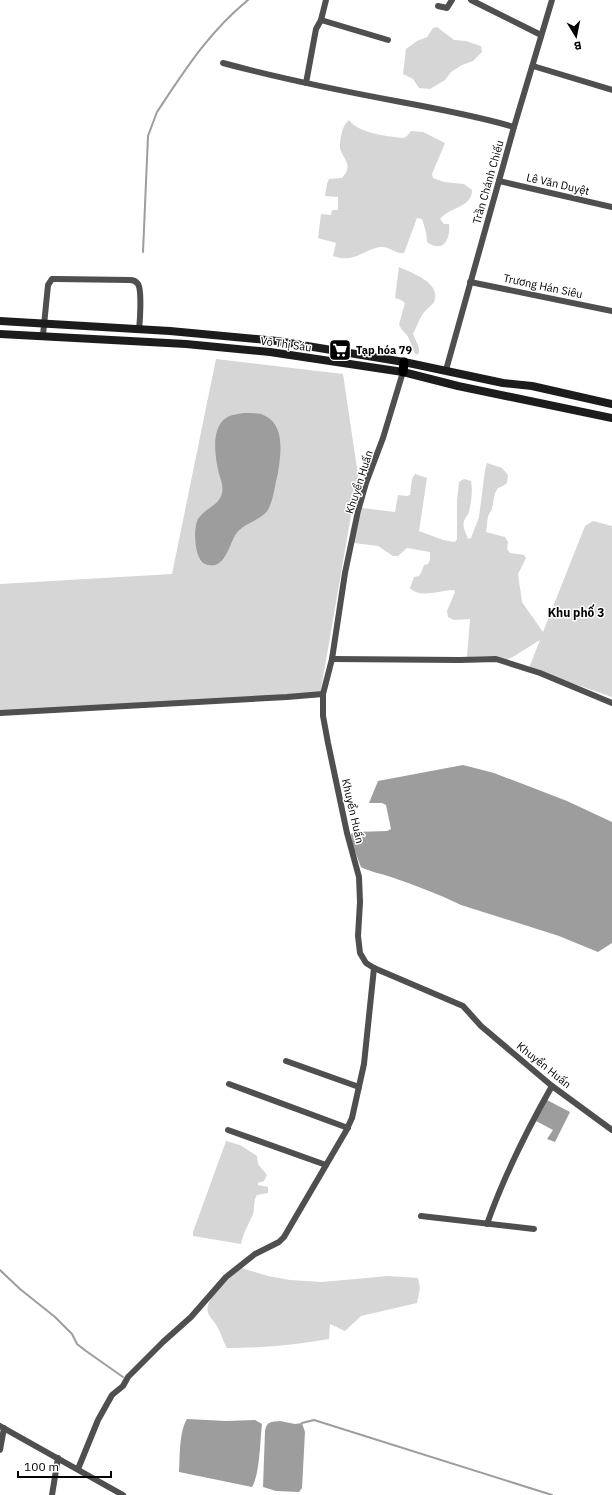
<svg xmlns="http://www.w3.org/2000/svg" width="612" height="1495" font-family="'IBM Plex Sans',sans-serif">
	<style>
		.green { fill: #d6d6d6 }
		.water { fill: #9d9d9d }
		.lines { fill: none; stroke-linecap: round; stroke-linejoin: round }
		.stream { stroke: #9d9d9d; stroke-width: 2 }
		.primary-casing { stroke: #dbdbdb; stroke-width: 10 }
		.street { stroke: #4f4f4f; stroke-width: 6 }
		.secondary { stroke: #1c1c1c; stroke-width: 8 }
		.primary { stroke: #000; stroke-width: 9 }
		.labels { text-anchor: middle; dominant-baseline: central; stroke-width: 3; stroke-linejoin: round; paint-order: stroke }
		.street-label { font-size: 11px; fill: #000; stroke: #fff }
		.poi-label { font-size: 11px; font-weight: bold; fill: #000; stroke: #fff; text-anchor: start }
		.neighbourhood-label { font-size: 12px; font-weight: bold; fill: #000; stroke: #fff }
	</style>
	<rect width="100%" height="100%" fill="#fff"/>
	<g class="green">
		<polygon points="437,27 454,40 466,41 481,46 482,52 473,61 462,65 451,72 445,80 430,89 419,88 413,79 403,74 406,49 417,41 427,37 433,28"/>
		<path d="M349 120C358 133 389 137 404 138L407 136 411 131 423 132 445 143 432 174 433 178 444 182 464 184 472 190C472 208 449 207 440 219L444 224H449C451 239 443 254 427 242L426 232 422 219 417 218 404 253H402C395 253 388 246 381 247 363 249 355 264 333 256L336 243 318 238 321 214 331 215 332 210H338V197L325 196 327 184 329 179 342 178C353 165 345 161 340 149 340 139 341 127 349 120Z"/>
		<path d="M399 267C412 273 442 283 434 302 432 305 428 308 425 311 420 317 417 326 413 334L419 348V353L416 355C412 349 412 345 409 339 407 333 401 331 399 324L405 303 401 300 395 298Z"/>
		<polygon points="216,359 343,374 358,475 320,695 0,712 0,584 172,574"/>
		<path d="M487 463 502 468 508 475 507 483 503 486 498 488 495 493 492 509 488 516 486 532 505 537 508 542 507 549 510 553 524 555 526 558 518 574 522 602 543 632 585 526 593 521 612 526V697L529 668 540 640 511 658 507 659 491 656 467 657 470 619 454 620 448 617 447 611 455 592 454 590C442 590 419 599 410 588L414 577 419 576 421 573 424 565 428 564 430 560V552L407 548 398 556H393L378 546 354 543V541L362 508 395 512 398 495 407 496 410 495 412 479 415 474 427 478 419 531 443 540 455 542 457 539V500L459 482 464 479 471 481C473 490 471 503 469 512 468 515 465 518 464 521 462 527 466 533 468 539L471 538 479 517 485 470Z"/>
		<path d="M226 1141 240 1145 257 1156 258 1164 267 1175 264 1181 258 1183V1185L268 1187V1193L257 1195C253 1201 255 1208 253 1214 249 1224 243 1233 241 1244L193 1236V1232Z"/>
		<path d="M238 1267 268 1276 290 1280 322 1282 388 1276 418 1278 420 1288 417 1303 361 1316 345 1331 330 1324 329 1339C294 1345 263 1348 227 1348 223 1342 222 1335 218 1328 216 1323 210 1318 208 1313 204 1298 230 1276 238 1267Z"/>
	</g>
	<g class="water">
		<path d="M243 413C249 413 256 413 261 414 286 423 281 452 278 473 275 484 274 497 269 508 262 521 244 522 236 534 229 544 225 572 205 564 194 559 193 528 198 519 205 508 219 506 222 493 224 484 219 477 218 469 215 455 211 428 226 418 230 415 238 414 243 413Z"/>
		<path d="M463 765 494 773 567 801 612 822V943L598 952 559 936 461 905C438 894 415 885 391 877 380 873 370 872 361 867L352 844 351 834 355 832 387 831 391 829 386 805 382 803H369L378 781Z"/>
		<polygon points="545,1099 570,1112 555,1142 547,1139 553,1130 534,1120"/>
		<path d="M187 1419 226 1421 255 1420 262 1424C260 1440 260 1474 252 1487L179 1472C180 1458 179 1431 187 1419Z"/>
		<path d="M280 1421 295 1424 302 1423 305 1432 302 1488 299 1492 276 1491 263 1487 265 1431C267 1421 271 1422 280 1421Z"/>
	</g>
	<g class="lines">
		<g class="stream">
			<path d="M143 252 148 136 157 112C185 70 208 33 248 0"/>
			<polyline points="0,1270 20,1289 55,1317 72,1334 77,1344 86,1351 123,1377"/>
			<polyline points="302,1423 314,1420 552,1495"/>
		</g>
		<g class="primary-casing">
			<polyline id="primary" points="403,372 404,362"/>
		</g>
		<g class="street">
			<polyline points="471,0 541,35"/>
			<polyline points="438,6 447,8 452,0"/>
			<polyline points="321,20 388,40"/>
			<path d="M223 63C282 79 342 91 401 102 439 109 477 116 514 127"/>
			<polyline points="533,66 612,90"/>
			<polyline points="306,83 316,29 321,20 326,0"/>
			<polyline points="499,181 612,207"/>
			<polyline points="470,282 612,311"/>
			<path d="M43 335 48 285 52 279H56L130 280C133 280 136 281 138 284 142 290 140 321 139 330"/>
			<polyline points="446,370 514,127 552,0"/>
			<polyline points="403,372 383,438 366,483 358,511 345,573 332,659 323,694 323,716 328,743 347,833 359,877 360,902 358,936 360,953 366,963 374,968 463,1006 481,1026 552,1086 612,1130"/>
			<polyline points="332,659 460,660 496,659 540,673 612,703"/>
			<polyline points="0,713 287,697 323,694"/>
			<polyline points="286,1061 359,1087"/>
			<polyline points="229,1084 348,1128"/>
			<polyline points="228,1130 326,1165"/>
			<polyline points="421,1216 534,1229"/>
			<path d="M487 1224C504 1176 527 1130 552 1086"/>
			<polyline points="0,1426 123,1495"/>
			<polyline points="0,1450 4,1428"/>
			<polyline points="78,1469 98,1420 112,1395 123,1386 128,1377 163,1342 191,1317 226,1277 255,1254 279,1242 284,1237 346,1131 352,1118 364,1064 374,968"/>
			<polyline points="52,1495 58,1458"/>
		</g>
		<g class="secondary">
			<polyline points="0,321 170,331 277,341 404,362 503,383 532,386 612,404"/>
			<polyline points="0,334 186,344 270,352 403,372 458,386 612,418"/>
		</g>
		<use href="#primary" class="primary"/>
	</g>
	<defs>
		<g id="supermarket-square" transform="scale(1.15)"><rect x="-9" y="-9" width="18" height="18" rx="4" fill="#000" stroke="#fff"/><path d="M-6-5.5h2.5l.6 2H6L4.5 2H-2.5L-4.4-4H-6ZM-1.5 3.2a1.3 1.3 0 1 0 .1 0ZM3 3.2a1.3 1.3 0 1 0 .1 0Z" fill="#fff"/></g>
	</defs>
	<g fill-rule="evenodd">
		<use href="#supermarket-square" x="340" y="350"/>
	</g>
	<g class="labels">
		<g class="street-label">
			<text transform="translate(488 182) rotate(-74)">Trần Chánh Chiếu</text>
			<text transform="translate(558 184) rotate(13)">Lê Văn Duyệt</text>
			<text transform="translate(543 286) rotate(12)">Trương Hán Siêu</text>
			<text transform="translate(286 344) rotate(8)">Võ Thị Sáu</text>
			<text transform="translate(359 482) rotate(-72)">Khuyển Huấn</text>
			<text transform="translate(353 811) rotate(77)">Khuyển Huấn</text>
			<text transform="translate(544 1065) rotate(39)">Khuyển Huấn</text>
		</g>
		<g class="poi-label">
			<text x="356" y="350">Tạp hóa 79</text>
		</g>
		<g class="neighbourhood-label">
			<text x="576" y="612">Khu phố 3</text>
		</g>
	</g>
	<g transform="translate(576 36) rotate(170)" stroke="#ffffff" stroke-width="3" paint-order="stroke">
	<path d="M0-3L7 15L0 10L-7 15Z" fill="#000000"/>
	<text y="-6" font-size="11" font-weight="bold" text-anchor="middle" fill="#000000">B</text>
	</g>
	<path d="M18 1471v6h93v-6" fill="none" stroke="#000000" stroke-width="2"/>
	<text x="24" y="1471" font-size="12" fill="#000000" stroke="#ffffff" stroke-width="3" paint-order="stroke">100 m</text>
</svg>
